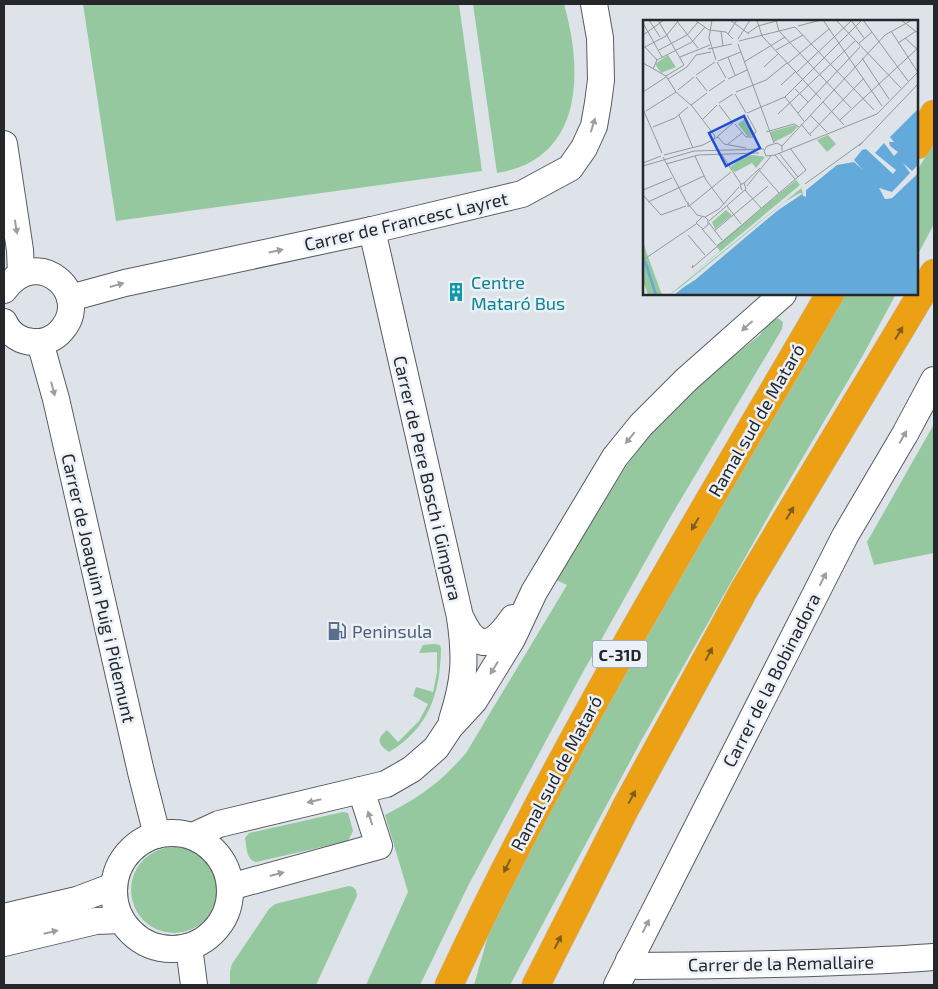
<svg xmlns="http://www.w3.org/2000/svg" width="938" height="989" font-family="'Exo 2',sans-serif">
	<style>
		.green { fill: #95c89e }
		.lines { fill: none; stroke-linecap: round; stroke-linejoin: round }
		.street-casing { stroke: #565b61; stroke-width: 28 }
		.highway-casing { stroke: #bebebf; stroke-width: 29 }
		.street { stroke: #fff; stroke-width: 26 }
		.highway { stroke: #eca014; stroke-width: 28 }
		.oneway { fill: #9d9e9f }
		.oneway2 { fill: #7f5d20 }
		.labels { text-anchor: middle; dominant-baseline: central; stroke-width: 5; stroke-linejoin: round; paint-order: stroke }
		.shield { fill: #ebf1f8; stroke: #606468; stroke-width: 1 }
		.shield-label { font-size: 16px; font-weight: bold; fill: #25272a }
		.street-label { font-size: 18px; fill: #25272a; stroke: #ebf1f8 }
		.culture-label { font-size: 18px; fill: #0d838f; stroke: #ebf1f8; text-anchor: start }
		.service-label { font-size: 18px; fill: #4e5e75; stroke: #ebf1f8; text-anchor: start }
		.inset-river { fill: none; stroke: #63a9da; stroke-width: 2.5 }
		.inset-road { fill: none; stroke: #94989d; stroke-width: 1 }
		.view { fill: #1d4ed8; fill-opacity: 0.15; stroke: #1d4ed8; stroke-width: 2.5 }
		.inset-edge { fill: none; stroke: #25272a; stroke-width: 2.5 }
	</style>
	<rect width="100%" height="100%" fill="#dee3ea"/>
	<g class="green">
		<polygon points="83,4 459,4 482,171 116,221"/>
		<path d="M473 4H564C583 71 584 159 497 173Z"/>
		<polygon points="934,142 934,224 917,256 917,171"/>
		<polygon points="844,294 896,294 862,357 773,508 641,741 510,985 474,985 489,932 520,865 599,719"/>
		<path d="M778 318 783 322 782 329 668 521 578 681 468 886 420 985H366L408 892 385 815C420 797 440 783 466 753L567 585 556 580 627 465 650 434 671 412 718 368 760 335 766 325 772 320Z"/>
		<polygon points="934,424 934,553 874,565 867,542"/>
		<path d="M434 644 440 645 441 649C440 694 429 728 389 752 378 744 376 739 387 730L398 742 419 721 428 704 413 696 416 687 433 692 437 672V652L419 653 423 645Z"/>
		<path d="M343 812 348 813 353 831 348 841 256 862C246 860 247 847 245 838L249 833Z"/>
		<circle cx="174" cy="890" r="43"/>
		<polygon points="349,886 353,887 356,890 357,896 316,985 230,985 230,971 232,964 269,909 275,904"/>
	</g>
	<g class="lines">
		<g class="street-casing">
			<g id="street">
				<polyline points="4,144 20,250 21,274"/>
				<path d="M372 230 460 617C466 658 465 680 452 720"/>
				<path d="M4 290C39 242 96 297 59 333 53 339 43 343 34 342 21 342 9 334 4 322"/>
				<polyline points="70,298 125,283 372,230 522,194 570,168 584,148 594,126 598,103 601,80 600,38 594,4"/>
				<polyline points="40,342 56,399 141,772 157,835"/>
				<path d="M460 617C463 622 466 629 470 634 488 654 503 632 513 618"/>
				<circle cx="172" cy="891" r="58"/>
				<polyline points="193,836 219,824 386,784 412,769 436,748 450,727 474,701 512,639 534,592 615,457 641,425 686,380 783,294"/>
				<polyline points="230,887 379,846 361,790"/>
				<polyline points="4,917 77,900 114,886"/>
				<polyline points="4,943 96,921 121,920"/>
				<polyline points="189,947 194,985"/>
				<path d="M629 960 638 966C737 965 836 964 934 957"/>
				<polyline points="617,985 845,536 905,434 934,380"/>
			</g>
		</g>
		<g class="highway-casing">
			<g id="highway">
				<polyline points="917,145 934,114"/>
				<path d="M449 985C560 746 698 521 830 294"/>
				<polyline points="536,985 626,807 744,590 934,273"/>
			</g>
		</g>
		<use href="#street" class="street"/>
		<use href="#highway" class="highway"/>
	</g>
	<defs><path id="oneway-solid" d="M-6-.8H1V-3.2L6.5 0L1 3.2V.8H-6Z" transform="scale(1.25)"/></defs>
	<g class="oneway">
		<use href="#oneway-solid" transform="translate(593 125) rotate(-73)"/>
		<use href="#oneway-solid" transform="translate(16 227) rotate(81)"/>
		<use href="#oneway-solid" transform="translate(276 251) rotate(-12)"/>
		<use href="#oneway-solid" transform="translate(117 285) rotate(-16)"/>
		<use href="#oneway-solid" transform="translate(747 326) rotate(138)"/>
		<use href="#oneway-solid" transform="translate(53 389) rotate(75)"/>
		<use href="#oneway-solid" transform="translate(903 437) rotate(-60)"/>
		<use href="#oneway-solid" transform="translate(630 438) rotate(129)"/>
		<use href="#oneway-solid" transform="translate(823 579) rotate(-63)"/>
		<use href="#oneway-solid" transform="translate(494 668) rotate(122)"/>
		<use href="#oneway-solid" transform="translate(314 801) rotate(167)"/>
		<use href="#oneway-solid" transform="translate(370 818) rotate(-108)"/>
		<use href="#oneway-solid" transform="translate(277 874) rotate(-15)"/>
		<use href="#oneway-solid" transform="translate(646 926) rotate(-63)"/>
		<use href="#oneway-solid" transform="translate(51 932) rotate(-13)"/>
	</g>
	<g class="oneway2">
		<use href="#oneway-solid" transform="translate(899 333) rotate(-59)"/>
		<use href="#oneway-solid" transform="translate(790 513) rotate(-59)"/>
		<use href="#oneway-solid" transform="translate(695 524) rotate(120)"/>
		<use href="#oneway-solid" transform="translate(709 654) rotate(-62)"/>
		<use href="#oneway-solid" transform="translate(632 797) rotate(-62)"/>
		<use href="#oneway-solid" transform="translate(507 866) rotate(117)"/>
		<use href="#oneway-solid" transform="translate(558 942) rotate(-63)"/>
	</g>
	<defs>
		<g id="building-bare" transform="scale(1.5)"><path d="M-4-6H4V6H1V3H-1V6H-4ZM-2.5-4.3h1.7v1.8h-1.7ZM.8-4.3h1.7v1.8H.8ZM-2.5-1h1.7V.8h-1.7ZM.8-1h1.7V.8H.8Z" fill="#0f9aa8" stroke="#ebf1f8" stroke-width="2.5" paint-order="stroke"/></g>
		<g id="fuel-bare" transform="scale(1.5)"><path d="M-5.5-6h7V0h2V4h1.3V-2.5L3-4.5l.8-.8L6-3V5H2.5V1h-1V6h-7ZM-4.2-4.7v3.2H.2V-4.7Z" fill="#5c6f8a" stroke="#ebf1f8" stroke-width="2.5" paint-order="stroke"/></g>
	</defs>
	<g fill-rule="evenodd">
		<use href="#building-bare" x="456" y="292"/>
		<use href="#fuel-bare" x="337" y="631"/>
	</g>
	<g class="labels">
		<rect class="shield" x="592.5" y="640.5" width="55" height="27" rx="4"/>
		<g class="shield-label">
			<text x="620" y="654">C-31D</text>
		</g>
		<g class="street-label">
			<text transform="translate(406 221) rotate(-13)">Carrer de Francesc Layret</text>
			<text transform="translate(756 420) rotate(-60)">Ramal sud de Mataró</text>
			<text transform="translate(428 478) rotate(77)">Carrer de Pere Bosch i Gimpera</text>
			<text transform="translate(99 588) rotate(77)">Carrer de Joaquim Puig i Pidemunt</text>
			<text transform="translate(771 680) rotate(-63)">Carrer de la Bobinadora</text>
			<text transform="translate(556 773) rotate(-62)">Ramal sud de Mataró</text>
			<text transform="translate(781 963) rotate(-1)">Carrer de la Remallaire</text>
		</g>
		<g class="culture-label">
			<text x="471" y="282">Centre<tspan x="471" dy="21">Mataró Bus</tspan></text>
		</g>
		<g class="service-label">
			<text x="352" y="631">Peninsula</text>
		</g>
	</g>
	<g transform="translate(643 20)">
		<rect width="275" height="275" fill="#dee3ea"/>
		<path d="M25 35 33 47 18 53 12 44ZM103 98 112 114 105 117 95 104ZM152 105 154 107 149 113 131 122 127 112ZM185 115 193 124 184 132 174 120ZM111 135 122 137 113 148 109 143 92 152 87 147 98 139 97 136ZM153 160 157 165 38 264 77 231 73 226ZM161 166 158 168 161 175 143 181 63 248 46 262 26 275ZM83 190 89 195 72 209 69 202ZM0 221 4 234 19 275H5L0 261Z" fill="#95c89e"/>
		<path d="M274 90 275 145 269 151 260 143 267 153 249 172 236 168 242 179 249 178 275 153V275H31L135 190 159 174 161 177 163 170 194 145 211 142 220 150 211 140 219 130 223 129 250 154 253 150 232 133 241 123 251 136 255 132 247 126 246 122H251L247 117Z" fill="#63a9da"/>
		<path d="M198 141 163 170V177L159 174 135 190 52 260 28 275 143 181 157 173 161 174V169ZM275 148 268 156 275 153 249 178 242 179 237 167 246 178Z" fill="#dee3ea"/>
		<path class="inset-river" d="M2 241 13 275"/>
		<path class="inset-road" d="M6 0 17 17M15 0 41 45M33 0 55 28M69 0 66 18 73 40M87 0 106 14M114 0 119 16 178 79M133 0 136 11 208 88M180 0 239 86M193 0 258 68M208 0 221 18M220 0 265 61M258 0 275 13M53 1 66 10 83 12 90 19M0 3 19 37M155 6 178 0M152 7 231 90M78 11 80 26M248 11 274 51M105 13 115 6 137 0M85 14 94 0M0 15 21 0M262 18 275 30M95 19 107 0M96 21 152 7M255 23 273 11M95 24 131 123M215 24 229 12M2 27 14 40M0 28 23 16 36 0M65 29 89 24M16 30 44 15 55 2M133 30 160 15M37 37 67 25M85 37 92 55M219 38 246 79M75 41 98 32M74 42 83 58M101 42 142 17M0 43 23 56M144 44 186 9M121 47 135 34M10 49 14 40 49 22 62 7M153 53 208 1M53 55 72 42M23 56 33 72 49 86 72 116 71 119 75 117M23 56 41 45M53 57 64 71M25 59 44 47 53 35 68 32M85 59 104 50M138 65 153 51M152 69 165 82M35 70 51 57M66 71 82 60M0 72 23 57M93 72 123 60 144 43M92 74 103 93M142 77 161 101M180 82 201 105M76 83 90 74M48 85 64 73M76 85 89 102M0 89 19 133M3 91 33 72M104 93 142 77 219 0M155 93 217 27M135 94 212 21M36 95 50 128M167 95 184 112M59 100 74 85M197 100 275 28M92 104 103 117H110L113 111 104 95M158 104 168 116M10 107 32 98 45 87M123 112 151 104 156 107M167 114 221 58M74 116 81 124 103 128M75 116 90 103M85 124 99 113M139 126 242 15 269 0M216 126 275 64M139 131V126L134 123 124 126 121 131 123 136 132 135 234 94 275 52M136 133 155 157M21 135 60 125 71 119M79 135 98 164M132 135 152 159M52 136 63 160 81 184M20 137 43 181 54 195 62 197 65 200V205L60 209 53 203 59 197M0 143 18 136M23 144 55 135 116 133M0 146 51 131 121 129M117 151 136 173M101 163 117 148M162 164 220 122M104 166 128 136M0 170 29 158M102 170 118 188M0 175 18 195 43 186M5 182 61 156M45 182V187L88 152M84 186 98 204M62 197 76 189 96 167M66 201 103 169 101 163 97 165 99 170M66 203 79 220M59 209 73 225M71 211 125 166M45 215 62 235M0 240 53 204M50 245 49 248 163 150 147 128"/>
		<path class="view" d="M101 96 117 128 83 146 66 113Z"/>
		<rect width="275" height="275" class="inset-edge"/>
	</g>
	<rect width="938" height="989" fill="none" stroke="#25272a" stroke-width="10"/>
</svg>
